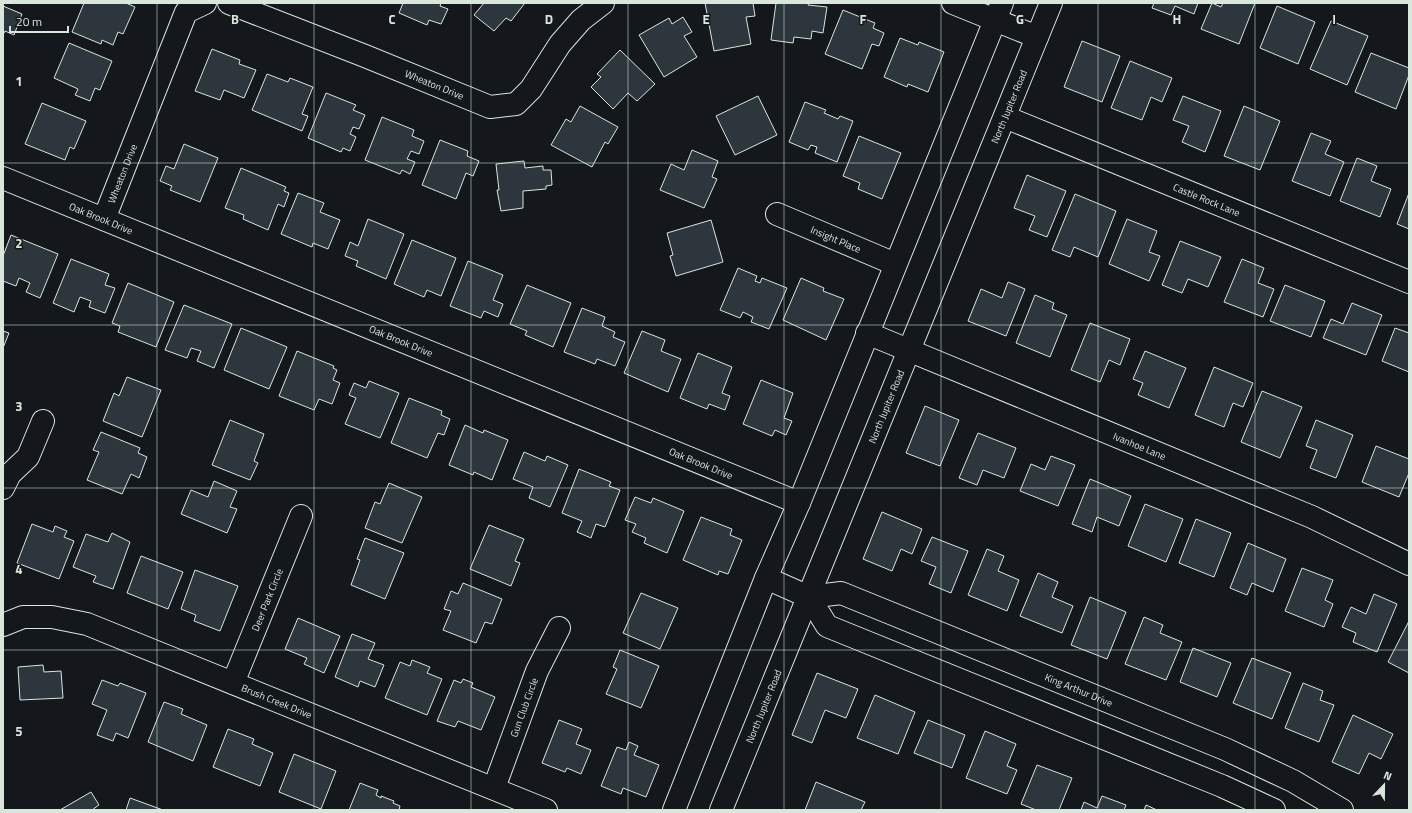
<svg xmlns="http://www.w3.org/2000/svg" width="1412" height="813" font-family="'Titillium Web',sans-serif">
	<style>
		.building { fill: #2c363c; stroke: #d8e6dc }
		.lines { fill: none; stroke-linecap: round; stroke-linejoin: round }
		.minor-casing { stroke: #d8e6dc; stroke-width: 24 }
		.major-casing { stroke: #d8e6dc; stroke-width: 24 }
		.minor { stroke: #14181c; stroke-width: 22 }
		.major { stroke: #14181c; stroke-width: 22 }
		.grid { fill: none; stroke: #d8e6dc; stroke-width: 1; stroke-opacity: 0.55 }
		.labels { text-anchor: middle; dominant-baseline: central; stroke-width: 3; stroke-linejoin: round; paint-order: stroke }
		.street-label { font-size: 10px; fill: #d8e6dc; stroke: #14181c }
		.grid-label { font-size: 13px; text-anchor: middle; font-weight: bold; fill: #d8e6dc; stroke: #14181c; stroke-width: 3; stroke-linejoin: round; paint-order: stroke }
	</style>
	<rect width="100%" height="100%" fill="#14181c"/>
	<g class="building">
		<polygon points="84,3 126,3 135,7 123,34 118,32 113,45 102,40 101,44 72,32"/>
		<polygon points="403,3 441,3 440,6 448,9 441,24 429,20 427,25 399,13"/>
		<polygon points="484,3 525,3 511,21 506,18 494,31 474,15"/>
		<polygon points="705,3 753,3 755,16 746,17 751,44 714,51"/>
		<polygon points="776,3 809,3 808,5 827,7 823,33 812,31 811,39 794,37 793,43 771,40"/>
		<polygon points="1154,3 1198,3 1194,14 1175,6 1171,15 1152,8"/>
		<polygon points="1212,3 1221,7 1223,3 1255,3 1239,44 1201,29"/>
		<polygon points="3,6 22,14 14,35 5,31 3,35"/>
		<polygon points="1277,6 1315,22 1298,64 1260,48"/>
		<polygon points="843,10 875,23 873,28 884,33 879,46 872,44 862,69 825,54"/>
		<polygon points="683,17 692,32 684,36 697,57 664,77 639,35 669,18 672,24"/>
		<polygon points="1331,21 1368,36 1347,85 1310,69"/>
		<polygon points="900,38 918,45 919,42 944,52 928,92 908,84 907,87 884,77"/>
		<polygon points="1082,41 1120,56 1102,102 1064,87"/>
		<polygon points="69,43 112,61 100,90 95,88 90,101 75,95 78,89 54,78"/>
		<polygon points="212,49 240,60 239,64 256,70 244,98 224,90 220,100 195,91"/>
		<polygon points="620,50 655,84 637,101 628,93 613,109 591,87 601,77 597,74"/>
		<polygon points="1371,53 1409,68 1409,75 1396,109 1355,92"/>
		<polygon points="1130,61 1172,78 1162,102 1151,97 1142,120 1111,108"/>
		<polygon points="267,74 288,82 290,78 313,87 302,114 308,116 302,131 252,110"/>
		<polygon points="326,93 356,105 353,110 365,115 359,129 353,127 350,134 356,137 350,151 343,148 341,152 308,138"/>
		<polygon points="758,96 777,135 735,155 716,116"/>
		<polygon points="1183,96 1221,111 1205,152 1182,142 1189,126 1173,120"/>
		<polygon points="805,102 826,110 824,113 838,119 840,116 853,121 837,162 815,153 817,147 811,145 808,150 789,142"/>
		<polygon points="42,103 86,121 74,149 70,147 65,160 25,144"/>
		<polygon points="580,106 618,127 608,144 605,142 592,167 551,145 566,119 571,122"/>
		<polygon points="1244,106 1280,121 1260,170 1224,156"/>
		<polygon points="382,117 414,130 412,136 424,141 419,154 411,151 407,159 415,162 410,174 402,170 400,174 365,160"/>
		<polygon points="1311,133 1331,141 1325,154 1344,162 1330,196 1292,181"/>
		<polygon points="859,136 901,153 882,199 858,189 860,183 843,176"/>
		<polygon points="440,140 468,151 467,156 479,161 473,176 466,173 456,199 422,185"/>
		<polygon points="184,144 218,158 200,202 170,190 172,186 160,181 166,166 174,169"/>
		<polygon points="692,150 718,161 712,177 717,179 704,208 660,190 671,164 684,170"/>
		<polygon points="1357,158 1377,166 1371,181 1391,189 1380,217 1340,201"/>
		<polygon points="524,161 525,168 543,166 543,170 551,170 552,185 546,186 546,189 523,191 523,208 501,211 497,190 499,190 496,164"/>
		<polygon points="241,168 286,187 284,191 289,193 284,207 278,204 268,230 243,219 244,215 225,208"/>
		<polygon points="1027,175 1066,191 1047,237 1029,230 1035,216 1014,208"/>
		<polygon points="298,193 324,203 320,212 340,220 328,249 313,243 312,247 281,234"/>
		<polygon points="1409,193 1409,229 1397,224"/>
		<polygon points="1075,194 1116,211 1098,257 1074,247 1070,257 1052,250"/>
		<polygon points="368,219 404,234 386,279 356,266 358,261 345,256 350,242 358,246"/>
		<polygon points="1127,219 1157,231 1149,252 1160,256 1149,281 1109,264"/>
		<polygon points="711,220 723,262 676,276 670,256 673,255 667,233"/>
		<polygon points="11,235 58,254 40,298 26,292 30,283 19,278 16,286 3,281 3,256"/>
		<polygon points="412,240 456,258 441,296 427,290 424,297 394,284"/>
		<polygon points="1180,241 1221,257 1208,287 1188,279 1182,293 1162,285"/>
		<polygon points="71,259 109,274 105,285 115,288 105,313 89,307 91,301 80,297 74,312 53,303"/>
		<polygon points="1242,259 1264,268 1258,283 1274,289 1263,317 1224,302"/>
		<polygon points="468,261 503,275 493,300 503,304 498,317 484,311 481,318 450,306"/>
		<polygon points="738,268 757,276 755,281 760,283 762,278 787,288 769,329 751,322 753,317 743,312 740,318 720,310"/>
		<polygon points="801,278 824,288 823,291 844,299 826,340 783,320"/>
		<polygon points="1008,282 1025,289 1006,336 968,321 981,289 1002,298"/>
		<polygon points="128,283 174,302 156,347 118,332 120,326 112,323"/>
		<polygon points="527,285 571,303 553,347 525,335 527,331 510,324"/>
		<polygon points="1285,285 1325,301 1311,337 1270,321"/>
		<polygon points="1035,295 1054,303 1052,309 1067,315 1050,357 1016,343"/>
		<polygon points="1352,303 1382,315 1366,355 1323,338 1331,319 1343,324"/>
		<polygon points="184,305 232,324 214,368 197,361 201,351 191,348 187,358 165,350"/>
		<polygon points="582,308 605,317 602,326 615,332 613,337 625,342 615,366 597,359 595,364 564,352"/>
		<polygon points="1090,323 1130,339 1120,365 1109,360 1100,382 1071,370"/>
		<polygon points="241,328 287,347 269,389 224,370"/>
		<polygon points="1395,328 1409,333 1409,372 1382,361"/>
		<polygon points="3,331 9,333 3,348"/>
		<polygon points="642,331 665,340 661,351 681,359 668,392 624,373"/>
		<polygon points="297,351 334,366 333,368 337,370 333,380 340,383 332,404 319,399 314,410 279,396"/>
		<polygon points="1145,351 1186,368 1169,408 1138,395 1143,383 1133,379"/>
		<polygon points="698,353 732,367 722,393 730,396 725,410 709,404 707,409 680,398"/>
		<polygon points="1214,367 1253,383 1243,407 1233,403 1224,427 1195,415"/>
		<polygon points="127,377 161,390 142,437 103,421 114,393 119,396"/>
		<polygon points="761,380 793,393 784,418 792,421 786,435 775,430 772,436 743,424"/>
		<polygon points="369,381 399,393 380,438 345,424 356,398 349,395 354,383 366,388"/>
		<polygon points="1262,391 1302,407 1280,458 1241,442"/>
		<polygon points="409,398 442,411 441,415 450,419 444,435 438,433 427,458 391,443"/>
		<polygon points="925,406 959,420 940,466 906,453"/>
		<polygon points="230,420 264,434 254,461 258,463 250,480 212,465"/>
		<polygon points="1316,420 1353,435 1336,478 1310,468 1317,450 1306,446"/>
		<polygon points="465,425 483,433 484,430 508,440 492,480 474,472 473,475 449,465"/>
		<polygon points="101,432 140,448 138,453 147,457 139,478 131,474 122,494 87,480 99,452 93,450"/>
		<polygon points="978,433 1016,448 1004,478 983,470 977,485 959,478"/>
		<polygon points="1376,446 1409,459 1409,473 1399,497 1362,482"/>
		<polygon points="524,452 545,461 547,456 568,465 550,507 529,498 533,487 513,479"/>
		<polygon points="1051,456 1075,465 1058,506 1020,491 1031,464 1045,470"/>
		<polygon points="579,469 611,482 609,486 620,490 605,527 596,524 591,538 577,532 582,521 562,513"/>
		<polygon points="1090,479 1131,496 1119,526 1097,517 1092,532 1072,524"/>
		<polygon points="214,481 237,491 230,507 237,509 227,533 181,514 191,490 208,497"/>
		<polygon points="389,483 422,497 402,543 365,528 375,502 380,504"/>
		<polygon points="635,497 651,503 653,498 684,511 667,553 644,543 646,538 632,532 636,524 625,520"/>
		<polygon points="1145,504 1183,519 1166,562 1128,546"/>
		<polygon points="882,512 922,529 912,554 901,549 892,571 863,559"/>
		<polygon points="701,517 732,529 730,535 742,540 728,574 719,571 718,575 683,560"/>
		<polygon points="1196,519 1231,533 1214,577 1179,563"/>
		<polygon points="32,524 53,532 55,526 67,531 64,537 74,541 59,579 17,563"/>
		<polygon points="489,525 524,539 515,561 520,563 511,586 470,569"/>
		<polygon points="112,533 130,542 113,589 93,582 96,576 73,567 86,534 108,542"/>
		<polygon points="932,537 968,551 951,593 929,584 936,567 921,561"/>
		<polygon points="365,538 404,553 385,599 351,585 360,560 357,559"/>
		<polygon points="1248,543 1286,559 1273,592 1252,583 1247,595 1230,588"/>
		<polygon points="987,549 1004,556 998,571 1019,580 1007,611 968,595"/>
		<polygon points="141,556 183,572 168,609 127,593"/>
		<polygon points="1302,568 1333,580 1325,600 1333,604 1324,627 1285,611"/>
		<polygon points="195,570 238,586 220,631 194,621 196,615 181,609"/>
		<polygon points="1038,573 1058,582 1052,597 1073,606 1062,633 1020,616"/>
		<polygon points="463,583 502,599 492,624 485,622 476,643 443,630 451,611 444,609 451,591 458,594"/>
		<polygon points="641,593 678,608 660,649 623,633"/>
		<polygon points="1374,594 1397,604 1377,652 1353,642 1356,633 1342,627 1351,607 1366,614"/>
		<polygon points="1090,597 1126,612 1107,659 1071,645"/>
		<polygon points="1144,617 1163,625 1160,633 1182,642 1166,680 1125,664"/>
		<polygon points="298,618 340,636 324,673 304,664 307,658 285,649"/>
		<polygon points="1409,621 1409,673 1388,662"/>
		<polygon points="352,634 375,643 368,659 384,665 375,687 360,681 358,687 335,677"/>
		<polygon points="1193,648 1231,663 1217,697 1180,682"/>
		<polygon points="620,650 659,666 641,708 606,694 617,669 613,667"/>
		<polygon points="1252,658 1291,673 1272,719 1233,703"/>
		<polygon points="412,660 430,667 427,673 442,679 427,715 385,698 400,662 410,666"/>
		<polygon points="43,665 44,672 61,671 63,698 20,700 18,667"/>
		<polygon points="817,673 858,689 846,718 825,710 812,743 792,735"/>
		<polygon points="463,679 473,683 471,687 495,697 481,730 458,721 455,727 437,721 454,680 461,683"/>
		<polygon points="102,680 118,686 120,683 146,693 128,738 116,733 113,741 97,735 107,710 92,704"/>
		<polygon points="1303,683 1323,691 1320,700 1334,705 1319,742 1285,728"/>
		<polygon points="875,695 915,712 898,754 857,738"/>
		<polygon points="164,702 183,709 181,714 207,725 193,761 148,742"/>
		<polygon points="1353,715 1393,734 1381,759 1369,753 1359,774 1332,762"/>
		<polygon points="559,720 582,729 576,744 591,750 581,774 567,768 565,772 542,763"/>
		<polygon points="928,720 965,735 952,768 914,753"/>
		<polygon points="228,729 254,739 252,744 273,753 260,786 213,767"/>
		<polygon points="985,731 1016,744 1007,766 1017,770 1007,794 966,778"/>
		<polygon points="629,742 638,746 634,755 659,765 646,797 623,788 621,794 601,786 617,747 626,750"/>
		<polygon points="294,754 336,771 321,809 279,792"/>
		<polygon points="1037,765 1072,778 1059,810 1036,810 1021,804"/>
		<polygon points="816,782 865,802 861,810 805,810"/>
		<polygon points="360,783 378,790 376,795 381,798 381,796 394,801 393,803 400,806 399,810 349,810"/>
		<polygon points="91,792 99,805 92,810 60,810"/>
		<polygon points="1102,796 1126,805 1124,810 1081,810 1084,802 1097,808"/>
		<polygon points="130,798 163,810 126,810"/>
		<polygon points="1146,805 1157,810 1144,810"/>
	</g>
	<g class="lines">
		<g class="minor-casing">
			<g id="minor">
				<path id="s1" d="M229 3 365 56 490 107 516 104 531 89 560 44 581 20 603 3"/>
				<polyline points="953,3 1037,37"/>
				<path id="s2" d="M1005 117 1409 282"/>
				<path id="s3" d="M3 178 799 503"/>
				<path id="s4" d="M777 214 895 264"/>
				<path id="s5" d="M104 219 186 12 205 3"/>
				<path id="s6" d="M867 333 1312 517 1409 564"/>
				<polyline points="3,488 10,474 28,457 43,421"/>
				<path id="s7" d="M766 578 809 597 841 593 1225 749 1293 781 1342 810"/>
				<polyline points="809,597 827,626 1222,786 1274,810"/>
				<path id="s8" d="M3 625 23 617H52L87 624 546 810"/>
				<path id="s9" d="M233 683 301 516"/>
				<path id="s10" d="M494 788 537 671 559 628"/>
			</g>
		</g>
		<g class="major-casing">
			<g id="major">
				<polyline points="674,810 766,578 799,503 1002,3"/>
				<path id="s11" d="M721 810 1051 3"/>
			</g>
		</g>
		<use href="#minor" class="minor"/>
		<use href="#major" class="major"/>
	</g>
	<path class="grid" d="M157 3V810M314 3V810M471 3V810M628 3V810M784 3V810M941 3V810M1098 3V810M1255 3V810M3 163H1409M3 325H1409M3 488H1409M3 650H1409"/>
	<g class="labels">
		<g class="street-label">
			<text stroke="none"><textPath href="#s1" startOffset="221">Wheaton Drive</textPath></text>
			<text stroke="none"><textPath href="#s11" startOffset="760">North Jupiter Road</textPath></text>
			<text stroke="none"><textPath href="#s5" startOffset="49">Wheaton Drive</textPath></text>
			<text stroke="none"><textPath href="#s2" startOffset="218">Castle Rock Lane</textPath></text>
			<text stroke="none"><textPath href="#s3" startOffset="106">Oak Brook Drive</textPath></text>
			<text stroke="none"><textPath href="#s4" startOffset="64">Insight Place</textPath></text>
			<text stroke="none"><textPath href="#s3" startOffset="430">Oak Brook Drive</textPath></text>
			<text stroke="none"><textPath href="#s11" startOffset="436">North Jupiter Road</textPath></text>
			<text stroke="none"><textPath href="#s6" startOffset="295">Ivanhoe Lane</textPath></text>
			<text stroke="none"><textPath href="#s3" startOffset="754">Oak Brook Drive</textPath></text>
			<text stroke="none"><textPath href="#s9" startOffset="90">Deer Park Circle</textPath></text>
			<text stroke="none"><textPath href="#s7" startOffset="336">King Arthur Drive</textPath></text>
			<text stroke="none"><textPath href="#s8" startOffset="291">Brush Creek Drive</textPath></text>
			<text stroke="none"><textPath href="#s10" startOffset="86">Gun Club Circle</textPath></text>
			<text stroke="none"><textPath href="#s11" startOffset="112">North Jupiter Road</textPath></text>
		</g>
	</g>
	<g class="grid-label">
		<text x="235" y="24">B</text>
		<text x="392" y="24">C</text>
		<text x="549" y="24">D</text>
		<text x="706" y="24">E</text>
		<text x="863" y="24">F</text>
		<text x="1020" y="24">G</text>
		<text x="1177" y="24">H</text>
		<text x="1334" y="24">I</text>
		<text x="19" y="86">1</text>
		<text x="19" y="248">2</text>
		<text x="19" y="411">3</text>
		<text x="19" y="574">4</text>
		<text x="19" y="736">5</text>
	</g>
	<rect width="1412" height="813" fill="none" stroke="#d8e6dc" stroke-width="8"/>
	<g transform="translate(1384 785) rotate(22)" stroke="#14181c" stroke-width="3" paint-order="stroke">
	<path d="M0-3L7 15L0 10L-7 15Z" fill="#d8e6dc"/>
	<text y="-6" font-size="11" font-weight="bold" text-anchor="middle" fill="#d8e6dc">N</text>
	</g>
	<path d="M10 26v6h58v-6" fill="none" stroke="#d8e6dc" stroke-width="2"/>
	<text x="16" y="26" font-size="12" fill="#d8e6dc" stroke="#14181c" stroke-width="3" paint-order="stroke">20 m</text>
</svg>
